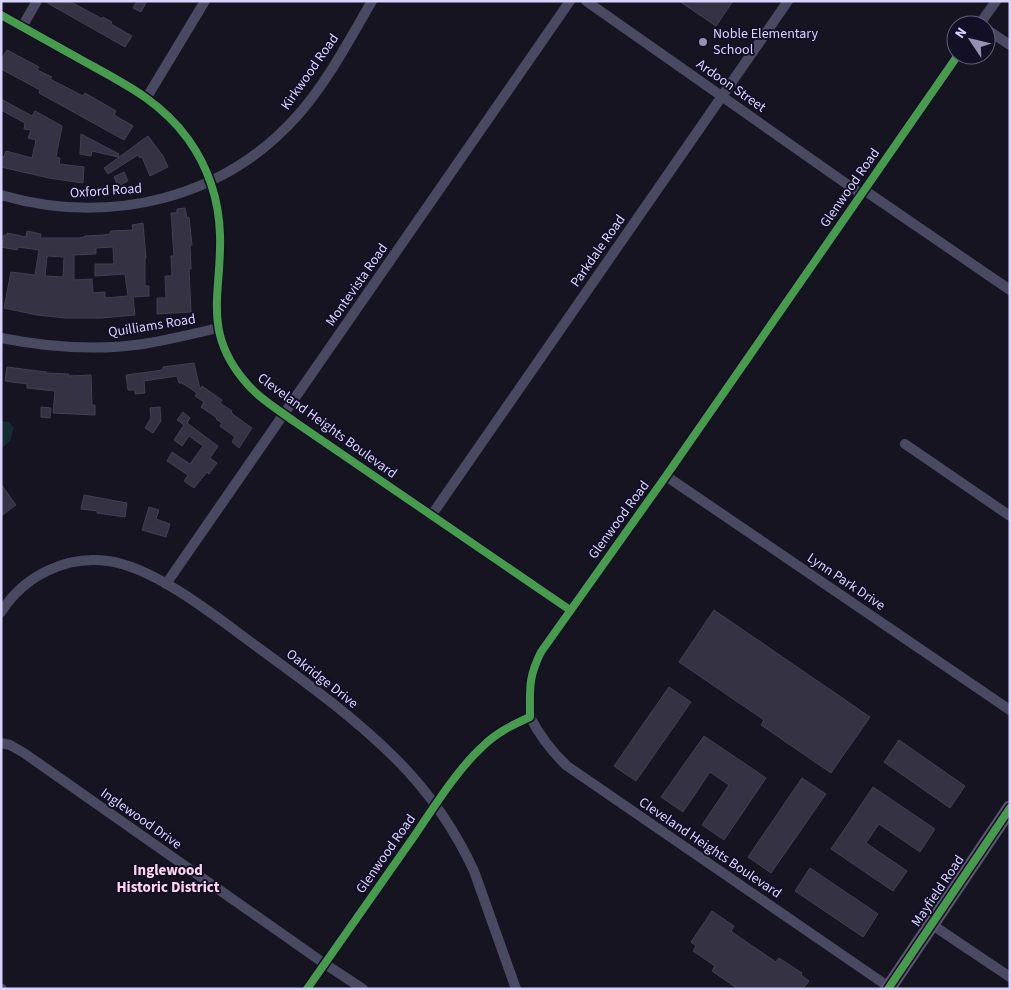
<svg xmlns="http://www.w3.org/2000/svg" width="1011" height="990" font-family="'Source Sans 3',sans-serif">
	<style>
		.green { fill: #132c2d }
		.building { fill: #343243; stroke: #433f54; fill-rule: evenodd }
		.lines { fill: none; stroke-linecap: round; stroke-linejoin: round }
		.street { stroke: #4a4962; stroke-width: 10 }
		.primary { stroke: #5e5373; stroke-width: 15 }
		.cycleway-casing { stroke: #130f26; stroke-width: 11 }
		.cycleway { stroke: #469c4c; stroke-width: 8 }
		.poi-dot { fill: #9591b1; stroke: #130f26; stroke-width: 2 }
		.labels { text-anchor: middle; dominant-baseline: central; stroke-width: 4; stroke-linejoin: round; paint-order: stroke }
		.poi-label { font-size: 14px; fill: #d9d4ff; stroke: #130f26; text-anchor: start }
		.street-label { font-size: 14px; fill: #d9d4ff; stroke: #130f26 }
		.neighbourhood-label { font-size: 15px; font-weight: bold; fill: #ffd6f0; stroke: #130f26 }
	</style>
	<rect width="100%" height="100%" fill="#161421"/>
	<polygon class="green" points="1,421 9,422 14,428 10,441 1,449"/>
	<g class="building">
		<polygon points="44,1 69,1 99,17 102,19 103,17 112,22 111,24 132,36 125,47"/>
		<polygon points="137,1 147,1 141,12 133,8"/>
		<polygon points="679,1 733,1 716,26"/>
		<polygon points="7,50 39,67 37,70 52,77 50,79 83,96 85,93 116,111 114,115 133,126 124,140 39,93 40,90 1,69 1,60"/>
		<polygon points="1,99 32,116 35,111 62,126 56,157 60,158 59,164 84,167 83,183 49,178 1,167 1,156 4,157 6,151 32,158 36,140 28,138 31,130 24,129 25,123 1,110"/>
		<polygon points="81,134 119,154 118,157 92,151 91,156 80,154"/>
		<polygon points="148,136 163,156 168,167 150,176 142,157 140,158 138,155 108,174 104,168"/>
		<polygon points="124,172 128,181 118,186 114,177"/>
		<polygon points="185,208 187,218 189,217 192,245 190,245 191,269 189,269 191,312 157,314 157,298 166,298 165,276 172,276 171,256 174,256 171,213 177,213 177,209"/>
		<path d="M143 223 146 258H145V286H149V296L133 297 135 315 101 318H66L37 315 4 308 11 272 35 275 39 250 18 247 17 250 1 247 4 235H7V233L26 237 27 231 41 234 40 238H79L84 237 85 236 104 235 110 234 111 231 133 230 132 225ZM113 247 114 264H95V276L125 274 128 296 105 298V292L93 293 92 279 74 280V255L96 254V248ZM47 256 64 257 63 277 45 276Z"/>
		<polygon points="194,363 200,389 202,386 222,400 220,403 232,411 231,412 235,416 252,428 239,448 232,442 235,437 220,426 222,423 216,419 217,418 201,407 204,402 195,396 197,393 182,383 179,383 177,376 144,381 145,393 135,394 135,390 128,390 126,375 163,370 163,367"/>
		<polygon points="7,367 46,372 46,373 69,374 68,376 91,375 92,405 95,405 95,415 53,413 55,391 27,388 27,384 5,381"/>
		<polygon points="41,407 51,408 50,418 41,417"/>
		<polygon points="160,407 161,421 153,433 145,428 151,418 150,408"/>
		<polygon points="183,412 190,418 187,423 218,446 210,458 217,463 209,474 207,472 194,488 184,481 188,475 167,461 172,452 190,464 203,446 189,436 182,446 174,440 184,425 177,420"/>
		<polygon points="1,484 16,505 1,516"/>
		<polygon points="84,495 127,503 125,517 97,513 98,511 81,509"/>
		<polygon points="149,507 159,510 156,519 170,524 166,537 142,530"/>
		<polygon points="714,610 870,717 831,773 761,725 764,720 679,662"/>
		<polygon points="669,687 691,702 636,781 614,766"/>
		<polygon points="704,736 766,778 724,840 702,825 729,785 710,772 683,812 661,797"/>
		<polygon points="899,740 965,786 950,808 884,762"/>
		<polygon points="802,778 826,794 771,873 748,857"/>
		<polygon points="873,787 935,829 920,852 879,824 866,843 907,871 893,891 831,849"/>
		<polygon points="810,868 878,914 863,937 795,891"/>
		<polygon points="712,911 734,926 731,931 745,941 776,962 779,958 802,973 801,975 809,981 803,989 738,989 712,971 715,966 693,951 696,946 691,942"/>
	</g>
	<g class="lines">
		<g class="street">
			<polyline points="586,1 861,194"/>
			<path d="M1 15C30 31 58 47 87 63 127 85 161 102 188 139 208 167 219 201 220 235 222 291 202 329 243 379 257 397 277 409 295 422L570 610"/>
			<polyline points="979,25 996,1"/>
			<polyline points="22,27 37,1"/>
			<polyline points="986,29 1010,45"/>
			<polyline points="147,97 205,1"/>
			<polyline points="864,190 1010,290"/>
			<path d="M1 195C109 226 223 200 298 115 328 81 349 40 372 1"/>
			<path d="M1 338C47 347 96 351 143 344 168 340 193 334 218 328"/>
			<polyline points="905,444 1010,516"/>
			<polyline points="666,476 1010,710"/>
			<polyline points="431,516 788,1"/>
			<polyline points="166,584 570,1"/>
			<path d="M1 612C24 576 66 555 108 561 154 567 214 615 252 643 301 679 352 715 396 759 428 791 455 830 474 871L516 989"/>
			<path d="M530 717C540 736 551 751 567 766L889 987"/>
			<polyline points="1,743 10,745 24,753 325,964 363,989"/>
			<polyline points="931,924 1010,977"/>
			<polyline points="1,989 2,989"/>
			<path d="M307 989C343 938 379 886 415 835 434 807 457 770 482 747 496 733 512 725 530 717 530 689 528 678 541 652L666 476 958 55"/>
		</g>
		<polyline class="primary" points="888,989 1010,808"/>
		<g class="cycleway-casing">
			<g id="cycleway">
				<path d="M1 15C30 31 58 47 87 63 127 85 161 102 188 139 208 167 219 201 220 235 222 291 202 329 243 379 257 397 277 409 295 422L570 610"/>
				<path d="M307 989C343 938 379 886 415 835 434 807 457 770 482 747 496 733 512 725 530 717 530 689 528 678 541 652L666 476 958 55"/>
				<polyline points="888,989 1010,808"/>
			</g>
		</g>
		<use href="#cycleway" class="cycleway"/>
	</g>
	<circle class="poi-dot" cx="703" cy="42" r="5"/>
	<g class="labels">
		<g class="poi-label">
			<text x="713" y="34">Noble Elementary<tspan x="713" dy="16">School</tspan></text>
		</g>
		<g class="street-label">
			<text transform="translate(310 72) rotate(-55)">Kirkwood Road</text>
			<text transform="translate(731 86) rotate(35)">Ardoon Street</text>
			<text transform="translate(850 188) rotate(-55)">Glenwood Road</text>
			<text transform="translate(106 191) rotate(-4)">Oxford Road</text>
			<text transform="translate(598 251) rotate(-55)">Parkdale Road</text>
			<text transform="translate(357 285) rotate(-55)">Montevista Road</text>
			<text transform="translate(152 326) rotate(-9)">Quilliams Road</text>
			<text transform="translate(327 426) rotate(36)">Cleveland Heights Boulevard</text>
			<text transform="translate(619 520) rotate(-54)">Glenwood Road</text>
			<text transform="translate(846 582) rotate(34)">Lynn Park Drive</text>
			<text transform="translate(322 679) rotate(38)">Oakridge Drive</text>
			<text transform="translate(141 819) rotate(35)">Inglewood Drive</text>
			<text transform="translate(710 848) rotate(34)">Cleveland Heights Boulevard</text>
			<text transform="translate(386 854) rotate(-55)">Glenwood Road</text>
			<text transform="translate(938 891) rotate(-56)">Mayfield Road</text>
		</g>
		<g class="neighbourhood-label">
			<text x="168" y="870">Inglewood<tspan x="168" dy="17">Historic District</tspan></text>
		</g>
	</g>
	<rect width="1011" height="990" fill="none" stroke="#d9d4ff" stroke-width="5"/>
	<g transform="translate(971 40) rotate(305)"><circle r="24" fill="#130f26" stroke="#625e7d"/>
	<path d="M0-4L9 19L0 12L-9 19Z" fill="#9591b1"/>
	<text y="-8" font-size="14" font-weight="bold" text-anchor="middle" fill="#d9d4ff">N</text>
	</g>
</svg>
